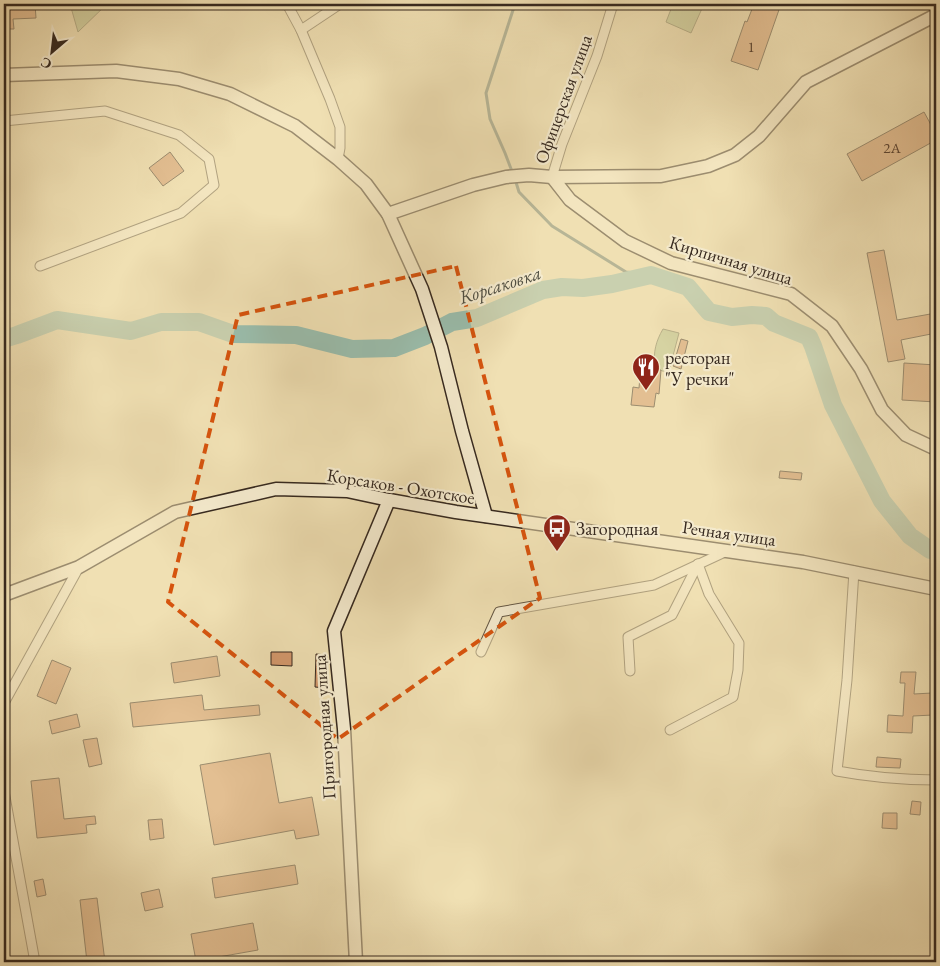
<svg xmlns="http://www.w3.org/2000/svg" width="940" height="966" font-family="'EB Garamond',serif">
	<style>
		.green { fill: #b6c38f; stroke: #767657 }
		.lines { fill: none; stroke-linecap: round; stroke-linejoin: round }
		.stream { stroke: #728274; stroke-width: 3 }
		.river { stroke: #9abdac; stroke-width: 18 }
		.building { fill: #d3986c; stroke: #36291f }
		.street-casing { stroke: #645744; stroke-width: 11 }
		.secondary-casing { stroke: #36291f; stroke-width: 15 }
		.street { stroke: #f5ebce; stroke-width: 9 }
		.secondary { stroke: #f5ebce; stroke-width: 12 }
		.marked { fill: none; stroke: #d6540e; stroke-width: 4; stroke-dasharray: 10 6; stroke-linejoin: round }
		.labels { text-anchor: middle; dominant-baseline: central; stroke-width: 4.5; stroke-linejoin: round; paint-order: stroke }
		.number-label { font-size: 15px; fill: #5d4532 }
		.street-label { font-size: 18px; fill: #36291f; stroke: #f5ebce }
		.poi-label { font-size: 18px; fill: #36291f; stroke: #f5ebce; text-anchor: start }
		.water-label { font-size: 19px; font-style: italic; fill: #4f4e42; stroke: #f5ebce }
	</style>
	<rect width="100%" height="100%" fill="#f0e0b3"/>
	<filter id="stains"><feTurbulence type="fractalNoise" baseFrequency=".004" numOctaves="4"/><feColorMatrix values="0 0 0 0 .2 0 0 0 0 .09 0 0 0 0 .02 0 0 0 .5 -.17"/></filter>
	<radialGradient id="worn" r=".72"><stop offset=".6" stop-color="#630" stop-opacity="0"/><stop offset="1" stop-color="#630" stop-opacity=".3"/></radialGradient>
	<g class="green">
		<polygon points="70,4 107,4 78,32"/>
		<polygon points="673,4 704,4 691,33 666,22"/>
		<path d="M663 329 679 333 669 371H662L655 366C653 352 656 341 663 329Z"/>
	</g>
	<g class="lines">
		<g class="stream">
			<polyline points="513,174 505,153 490,119 486,93 515,4"/>
			<polyline points="515,179 519,192 552,226 626,272 651,275"/>
		</g>
		<polyline class="river" points="4,339 17,335 57,320 131,331 161,322 199,322 233,334 296,335 352,349 394,348 425,336 452,322 477,318 543,290 562,287 583,288 612,284 651,275 688,287 709,312 732,317 752,315 766,316 774,323 809,337 813,346 833,405 882,501 910,536 930,550 936,550"/>
	</g>
	<g class="building">
		<polygon points="4,4 35,4 36,18 13,19 14,29 4,29"/>
		<polygon points="754,4 781,4 758,70 731,61 745,21 747,22"/>
		<polygon points="924,112 936,134 936,140 862,181 847,154"/>
		<polygon points="170,152 184,171 163,186 149,168"/>
		<polygon points="884,250 897,320 936,313 936,333 901,340 905,359 888,362 867,253"/>
		<polygon points="681,339 688,341 681,369 673,366"/>
		<polygon points="904,363 936,365 936,402 902,400"/>
		<polygon points="645,364 653,364 653,370 661,370 659,394 656,393 654,407 631,405 633,387 639,388 640,376 644,376"/>
		<polygon points="780,471 802,473 801,480 779,478"/>
		<polygon points="271,652 292,652 292,666 271,665"/>
		<polygon points="316,654 327,655 326,688 315,687"/>
		<polygon points="217,656 220,676 174,683 171,663"/>
		<polygon points="52,660 71,668 56,704 37,696"/>
		<polygon points="901,672 916,672 914,694 932,693 933,715 913,716 912,733 887,732 888,715 903,716 905,683 900,683"/>
		<polygon points="202,695 204,710 259,705 260,715 133,727 130,703"/>
		<polygon points="77,714 80,727 52,734 49,721"/>
		<polygon points="97,738 102,764 89,767 83,740"/>
		<polygon points="270,753 279,803 312,797 319,835 296,839 294,830 214,845 200,765"/>
		<polygon points="877,757 901,759 900,768 876,767"/>
		<polygon points="59,778 64,819 95,816 96,824 86,825 87,833 37,838 31,781"/>
		<polygon points="912,801 921,802 920,815 910,814"/>
		<polygon points="883,813 897,813 897,829 882,828"/>
		<polygon points="162,819 164,838 150,840 148,820"/>
		<polygon points="295,865 298,884 215,898 212,878"/>
		<polygon points="43,879 46,895 37,897 34,881"/>
		<polygon points="159,889 163,907 145,911 141,893"/>
		<polygon points="97,898 105,962 87,962 80,900"/>
		<polygon points="253,923 258,950 196,961 191,934"/>
	</g>
	<g class="lines">
		<g class="street-casing">
			<g id="street">
				<polyline points="287,4 301,30 330,99 340,127 340,148 338,159"/>
				<polyline points="301,30 340,4"/>
				<polyline points="4,121 105,111 179,135 209,159 214,185 181,213 40,266"/>
				<polyline points="552,177 562,144 597,56 613,4"/>
				<path d="M854 571 847 680 837 771C869 777 903 780 936 780"/>
				<polyline points="481,652 499,612 654,585 727,551"/>
				<polyline points="630,671 628,637 672,615 698,564"/>
				<polyline points="4,703 79,567"/>
				<polyline points="670,730 733,697 738,670 739,643 709,594 698,564"/>
				<polyline points="4,791 35,962"/>
			</g>
		</g>
		<g class="secondary-casing">
			<g id="secondary">
				<polyline points="4,75 116,71 179,79 230,94 295,126 338,159 366,184 388,214 422,289 441,347 462,431 486,516"/>
				<polyline points="552,177 570,200 625,241 671,263 791,294 832,326 861,369 882,410 906,435 936,449"/>
				<polyline points="388,214 473,185 506,177 529,175 552,177 661,176 708,166 735,155 759,136 806,82 936,15"/>
				<polyline points="4,595 79,567 175,512 276,489 347,491 389,500 456,512 803,562 936,589"/>
				<polyline points="356,962 344,729 334,631 389,500"/>
			</g>
		</g>
		<use href="#street" class="street"/>
		<use href="#secondary" class="secondary"/>
	</g>
	<path d="M0 0H940V966H0ZM456 266 540 598 338 739 168 602 238 315Z" fill="#f0e0b3" fill-opacity=".55" fill-rule="evenodd"/>
	<path class="marked" d="M456 266 540 598 338 739 168 602 238 315Z"/>
	<defs>
		<g id="restaurant-pin" transform="scale(1.4375)"><path d="M0 17L-7.5 6A9.5 9.5 0 1 1 7.5 6Z" fill="#8f2418" stroke="#f5ebce"/><path d="M-5-6h1v4h1v-4h1v4h1v-4h1v5L-1.5 .5V6h-2V.5L-5-1ZM5-6V6H3V1.5H1.5Q1.5-4 5-6Z" fill="#fff"/></g>
		<g id="bus-pin" transform="scale(1.4375)"><path d="M0 17L-7.5 6A9.5 9.5 0 1 1 7.5 6Z" fill="#8f2418" stroke="#f5ebce"/><path d="M-5-6H5V4H4V6H2V4H-2V6H-4V4H-5ZM-3.5-4V0h7V-4ZM-3.5 1.2v1.5H-2V1.2ZM2 1.2v1.5H3.5V1.2Z" fill="#fff"/></g>
	</defs>
	<g fill-rule="evenodd">
		<use href="#restaurant-pin" x="646" y="367"/>
		<use href="#bus-pin" x="557" y="528"/>
	</g>
	<g class="labels">
		<g class="number-label">
			<text x="751" y="46">1</text>
			<text x="892" y="147">2А</text>
		</g>
		<g class="street-label">
			<text transform="translate(563 99) rotate(-70)">Офицерская улица</text>
			<text transform="translate(731 260) rotate(17)">Кирпичная улица</text>
			<text transform="translate(401 486) rotate(9)">Корсаков - Охотское</text>
			<text transform="translate(729 533) rotate(8)">Речная улица</text>
			<text transform="translate(324 727) rotate(-94)">Пригородная улица</text>
		</g>
		<g class="poi-label">
			<text x="665" y="357">ресторан<tspan x="665" dy="21">"У речки"</tspan></text>
			<text x="576" y="528">Загородная</text>
		</g>
		<g class="water-label">
			<text transform="translate(500 285) rotate(-18)">Корсаковка</text>
		</g>
	</g>
	<rect width="940" height="966" fill="none" stroke="#f0e0b3" stroke-width="20"/>
	<rect x="5" y="5" width="930" height="956" fill="none" stroke="#36291f" stroke-width="2.5"/>
	<rect x="10" y="10" width="920" height="946" fill="none" stroke="#36291f"/>
	<g transform="translate(52 52) rotate(208)" stroke="#f5ebce" stroke-width="4" paint-order="stroke">
	<path d="M0-4L9 19L0 12L-9 19Z" fill="#36291f"/>
	<text y="-8" font-size="14" font-weight="bold" text-anchor="middle" fill="#36291f">С</text>
	</g>
	<rect width="100%" height="100%" filter="url(#stains)"/>
	<rect width="100%" height="100%" fill="url(#worn)"/>
</svg>
